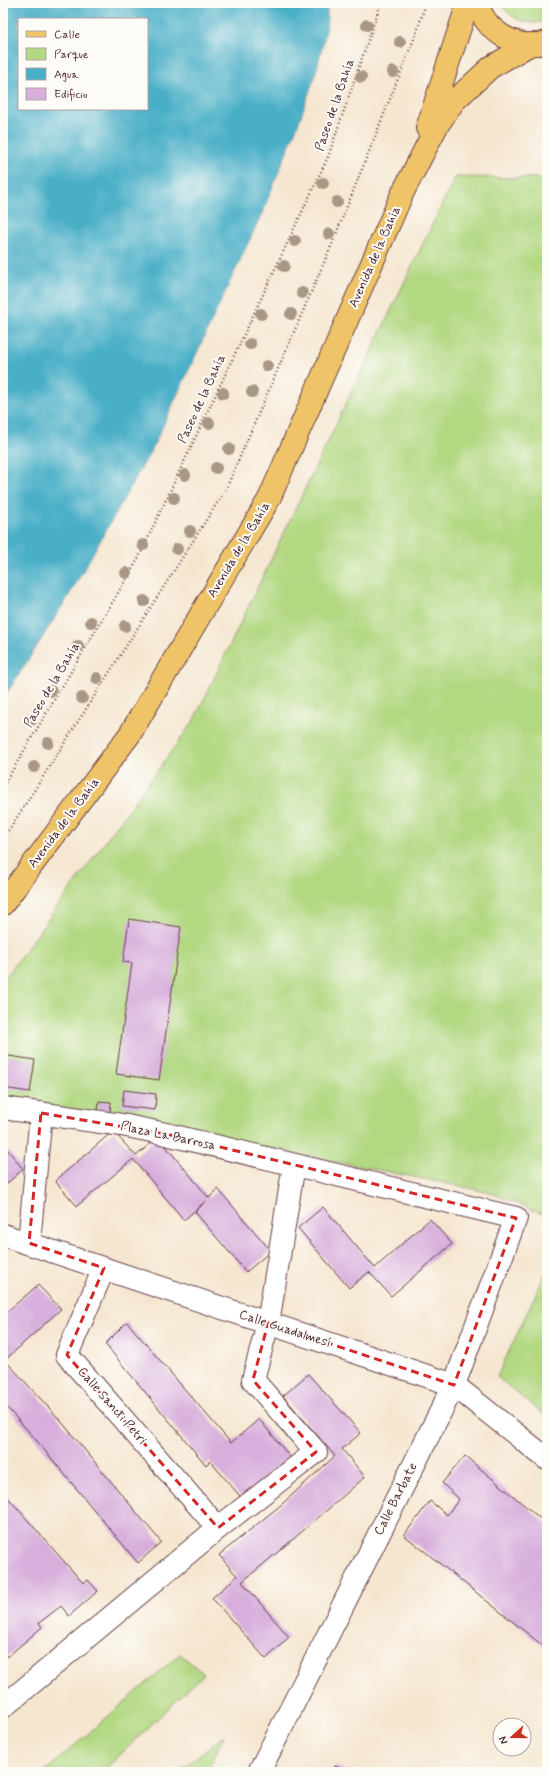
<svg xmlns="http://www.w3.org/2000/svg" width="550" height="1775" font-family="Mynerve,sans-serif">
	<style>
		.green { fill: #b2d882; stroke: #7e7c56 }
		.water { fill: #48afc7; stroke: #496779; fill-rule: evenodd }
		.pier { fill: #f5e6d0 }
		.building { fill: #d7aedc }
		.lines { fill: none; stroke-linecap: round; stroke-linejoin: round }
		.minor-casing { stroke: #643d44; stroke-width: 24 }
		.major-casing { stroke: #643d44; stroke-width: 24 }
		.path { stroke: #643d44; stroke-width: 2.5; stroke-dasharray: 1 3; stroke-linecap: butt }
		.minor { stroke: #fff; stroke-width: 22 }
		.major { stroke: #efc469; stroke-width: 22 }
		.tree { fill: #a89784 }
		.marked { fill: none; stroke: #d62828; stroke-width: 3; stroke-dasharray: 8 5; stroke-linejoin: round }
		.labels { text-anchor: middle; dominant-baseline: central; stroke-width: 4; stroke-linejoin: round; paint-order: stroke }
		.street-label { font-size: 13px; fill: #4a1f2b; stroke: #fdfcf7 }
	</style>
	<rect width="100%" height="100%" fill="#fdfcf7"/>
	<filter id="ink" filterUnits="userSpaceOnUse"><feTurbulence type="fractalNoise" baseFrequency=".025" numOctaves="2"/><feDisplacementMap in="SourceGraphic" scale="8" xChannelSelector="R" yChannelSelector="G"/><feConvolveMatrix kernelMatrix="1 2 1 2 8 2 1 2 1" color-interpolation-filters="sRGB"/></filter>
	<filter id="wash" filterUnits="userSpaceOnUse"><feTurbulence type="fractalNoise" baseFrequency=".012" numOctaves="4" result="noise"/><feDisplacementMap in="SourceGraphic" scale="16" xChannelSelector="R" yChannelSelector="G"/><feGaussianBlur stdDeviation="0.9" result="paint"/><feColorMatrix in="noise" values="0 0 0 0 0 0 0 0 0 0 0 0 0 0 0 0 0 1.4 0 .05"/><feComposite in="paint" operator="in"/></filter>
	<g filter="url(#wash)">
		<rect width="100%" height="100%" fill="#f5e6d0"/>
		<g class="green">
			<path d="M501 3H547V20C531 27 508 19 501 3Z"/>
			<polygon points="455,177 547,178 547,1216 489,1192 112,1117 3,1100 3,981 193,722"/>
			<polygon points="547,1270 547,1417 497,1377"/>
			<polygon points="180,1654 204,1674 102,1772 44,1772"/>
			<polygon points="224,1735 207,1772 178,1772"/>
		</g>
		<path class="water" d="M3 3H328L327 29 316 74 299 123 263 212 153 448 71 593 3 699ZM19 19H147V109H19Z"/>
		<polygon class="pier" points="328,3 330,3 329,29 318,74 301,124 265,213 155,449 73,594 3,701 71,593 153,448 263,212 299,123 316,74 327,29"/>
		<g id="blocks">
			<g class="building">
				<polygon points="129,919 181,927 159,1080 116,1074 132,963 123,962"/>
				<polygon points="3,1055 35,1060 30,1092 3,1088"/>
				<polygon points="124,1090 156,1094 155,1110 122,1106"/>
				<polygon points="99,1101 111,1102 110,1113 98,1112"/>
				<polygon points="113,1131 136,1156 158,1137 209,1198 218,1189 271,1251 246,1272 195,1212 206,1201 184,1220 133,1159 77,1206 55,1181"/>
				<polygon points="3,1144 23,1169 3,1187"/>
				<polygon points="323,1207 375,1268 430,1219 452,1244 391,1296 369,1272 349,1288 298,1228"/>
				<polygon points="38,1285 61,1309 5,1360 60,1420 161,1542 138,1563 37,1441 3,1403 3,1315"/>
				<polygon points="127,1322 231,1443 259,1419 295,1463 245,1502 210,1461 206,1465 105,1344"/>
				<polygon points="308,1374 361,1433 342,1449 365,1477 304,1530 242,1582 289,1637 266,1659 212,1598 237,1576 219,1555 282,1504 335,1456 283,1396"/>
				<polygon points="465,1456 547,1524 547,1649 404,1535 430,1501 447,1515 459,1499 442,1483"/>
				<polygon points="3,1492 83,1583 88,1580 98,1591 69,1616 61,1606 39,1623 42,1627 7,1657 5,1655 3,1657"/>
				<polygon points="335,1766 347,1772 332,1772"/>
			</g>
		</g>
	</g>
	<g filter="url(#ink)">
		<use href="#blocks" fill-opacity="0" stroke="#643d44" stroke-width="1"/>
		<g class="lines">
			<g class="minor-casing">
				<g id="minor">
					<polyline points="3,1108 122,1125 166,1134 516,1218 454,1385 259,1772"/>
					<polyline points="3,1235 454,1385 547,1459"/>
					<polyline points="29,1243 41,1113"/>
					<polyline points="218,1528 316,1452 253,1380 268,1323 294,1165"/>
					<polyline points="3,1707 218,1528 67,1355 104,1268"/>
				</g>
			</g>
			<g class="major-casing">
				<g id="major">
					<path d="M478 3C484 32 519 51 547 42"/>
					<polyline points="427,128 468,3"/>
					<polyline points="3,904 130,734 269,499 403,192 437,126 454,101 491,67 531,44"/>
				</g>
			</g>
			<g class="path">
				<polyline points="3,786 137,561 328,157 381,3"/>
				<polyline points="3,837 11,827 226,489 332,244 416,34 426,3"/>
			</g>
			<use href="#minor" class="minor"/>
			<use href="#major" class="major"/>
		</g>
		<g class="tree">
			<circle cx="367" cy="25" r="6"/>
			<circle cx="400" cy="42" r="6"/>
			<circle cx="393" cy="72" r="6"/>
			<circle cx="361" cy="77" r="6"/>
			<circle cx="323" cy="183" r="6"/>
			<circle cx="337" cy="202" r="6"/>
			<circle cx="329" cy="234" r="6"/>
			<circle cx="295" cy="241" r="6"/>
			<circle cx="284" cy="266" r="6"/>
			<circle cx="302" cy="293" r="6"/>
			<circle cx="261" cy="314" r="6"/>
			<circle cx="291" cy="314" r="6"/>
			<circle cx="250" cy="344" r="6"/>
			<circle cx="267" cy="366" r="6"/>
			<circle cx="252" cy="392" r="6"/>
			<circle cx="223" cy="393" r="6"/>
			<circle cx="209" cy="423" r="6"/>
			<circle cx="229" cy="449" r="6"/>
			<circle cx="216" cy="468" r="6"/>
			<circle cx="185" cy="475" r="6"/>
			<circle cx="174" cy="498" r="6"/>
			<circle cx="190" cy="531" r="6"/>
			<circle cx="143" cy="545" r="6"/>
			<circle cx="177" cy="549" r="6"/>
			<circle cx="126" cy="573" r="6"/>
			<circle cx="144" cy="601" r="6"/>
			<circle cx="91" cy="622" r="6"/>
			<circle cx="125" cy="626" r="6"/>
			<circle cx="78" cy="646" r="6"/>
			<circle cx="97" cy="678" r="6"/>
			<circle cx="51" cy="691" r="6"/>
			<circle cx="82" cy="698" r="6"/>
			<circle cx="31" cy="720" r="6"/>
			<circle cx="48" cy="743" r="6"/>
			<circle cx="34" cy="767" r="6"/>
		</g>
	</g>
	<path class="marked" d="M41 1113 166 1134 516 1218 454 1385 268 1323 253 1380 316 1452 218 1528 67 1355 104 1268 29 1243Z"/>
	<g class="labels">
		<g class="street-label">
			<text transform="translate(335 105) rotate(-71)">Paseo de la Bahía</text>
			<text transform="translate(375 257) rotate(-66)">Avenida de la Bahía</text>
			<text transform="translate(202 399) rotate(-65)">Paseo de la Bahía</text>
			<text transform="translate(239 550) rotate(-59)">Avenida de la Bahía</text>
			<text transform="translate(52 685) rotate(-59)">Paseo de la Bahía</text>
			<text transform="translate(64 823) rotate(-53)">Avenida de la Bahía</text>
			<text transform="translate(168 1136) rotate(12)">Plaza La Barrosa</text>
			<text transform="translate(285 1329) rotate(18)">Calle Guadalmesí</text>
			<text transform="translate(112 1406) rotate(49)">Calle Sancti Petri</text>
			<text transform="translate(396 1499) rotate(-63)">Calle Barbate</text>
		</g>
	</g>
	<rect width="550" height="1775" fill="none" stroke="#fdfcf7" stroke-width="16"/>
	<rect x="18" y="18" width="130" height="92" fill="#fdfcf7" stroke="#b5a4a5"/>
	<rect x="26" y="31" width="20" height="6" fill="#efc469" stroke="#b5a4a5"/>
	<text x="54" y="38" font-size="12" fill="#4a1f2b">Calle</text>
	<rect x="26" y="48" width="20" height="12" fill="#b2d882" stroke="#b5a4a5"/>
	<text x="54" y="58" font-size="12" fill="#4a1f2b">Parque</text>
	<rect x="26" y="68" width="20" height="12" fill="#48afc7" stroke="#b5a4a5"/>
	<text x="54" y="78" font-size="12" fill="#4a1f2b">Agua</text>
	<rect x="26" y="88" width="20" height="12" fill="#d7aedc" stroke="#b5a4a5"/>
	<text x="54" y="98" font-size="12" fill="#4a1f2b">Edificio</text>
	<g transform="translate(512 1737) rotate(249)"><circle r="19" fill="#fdfcf7" stroke="#b5a4a5"/>
	<path d="M0-3L7 15L0 10L-7 15Z" fill="#c8321e"/>
	<text y="-6" font-size="11" font-weight="bold" text-anchor="middle" fill="#4a1f2b">N</text>
	</g>
</svg>
